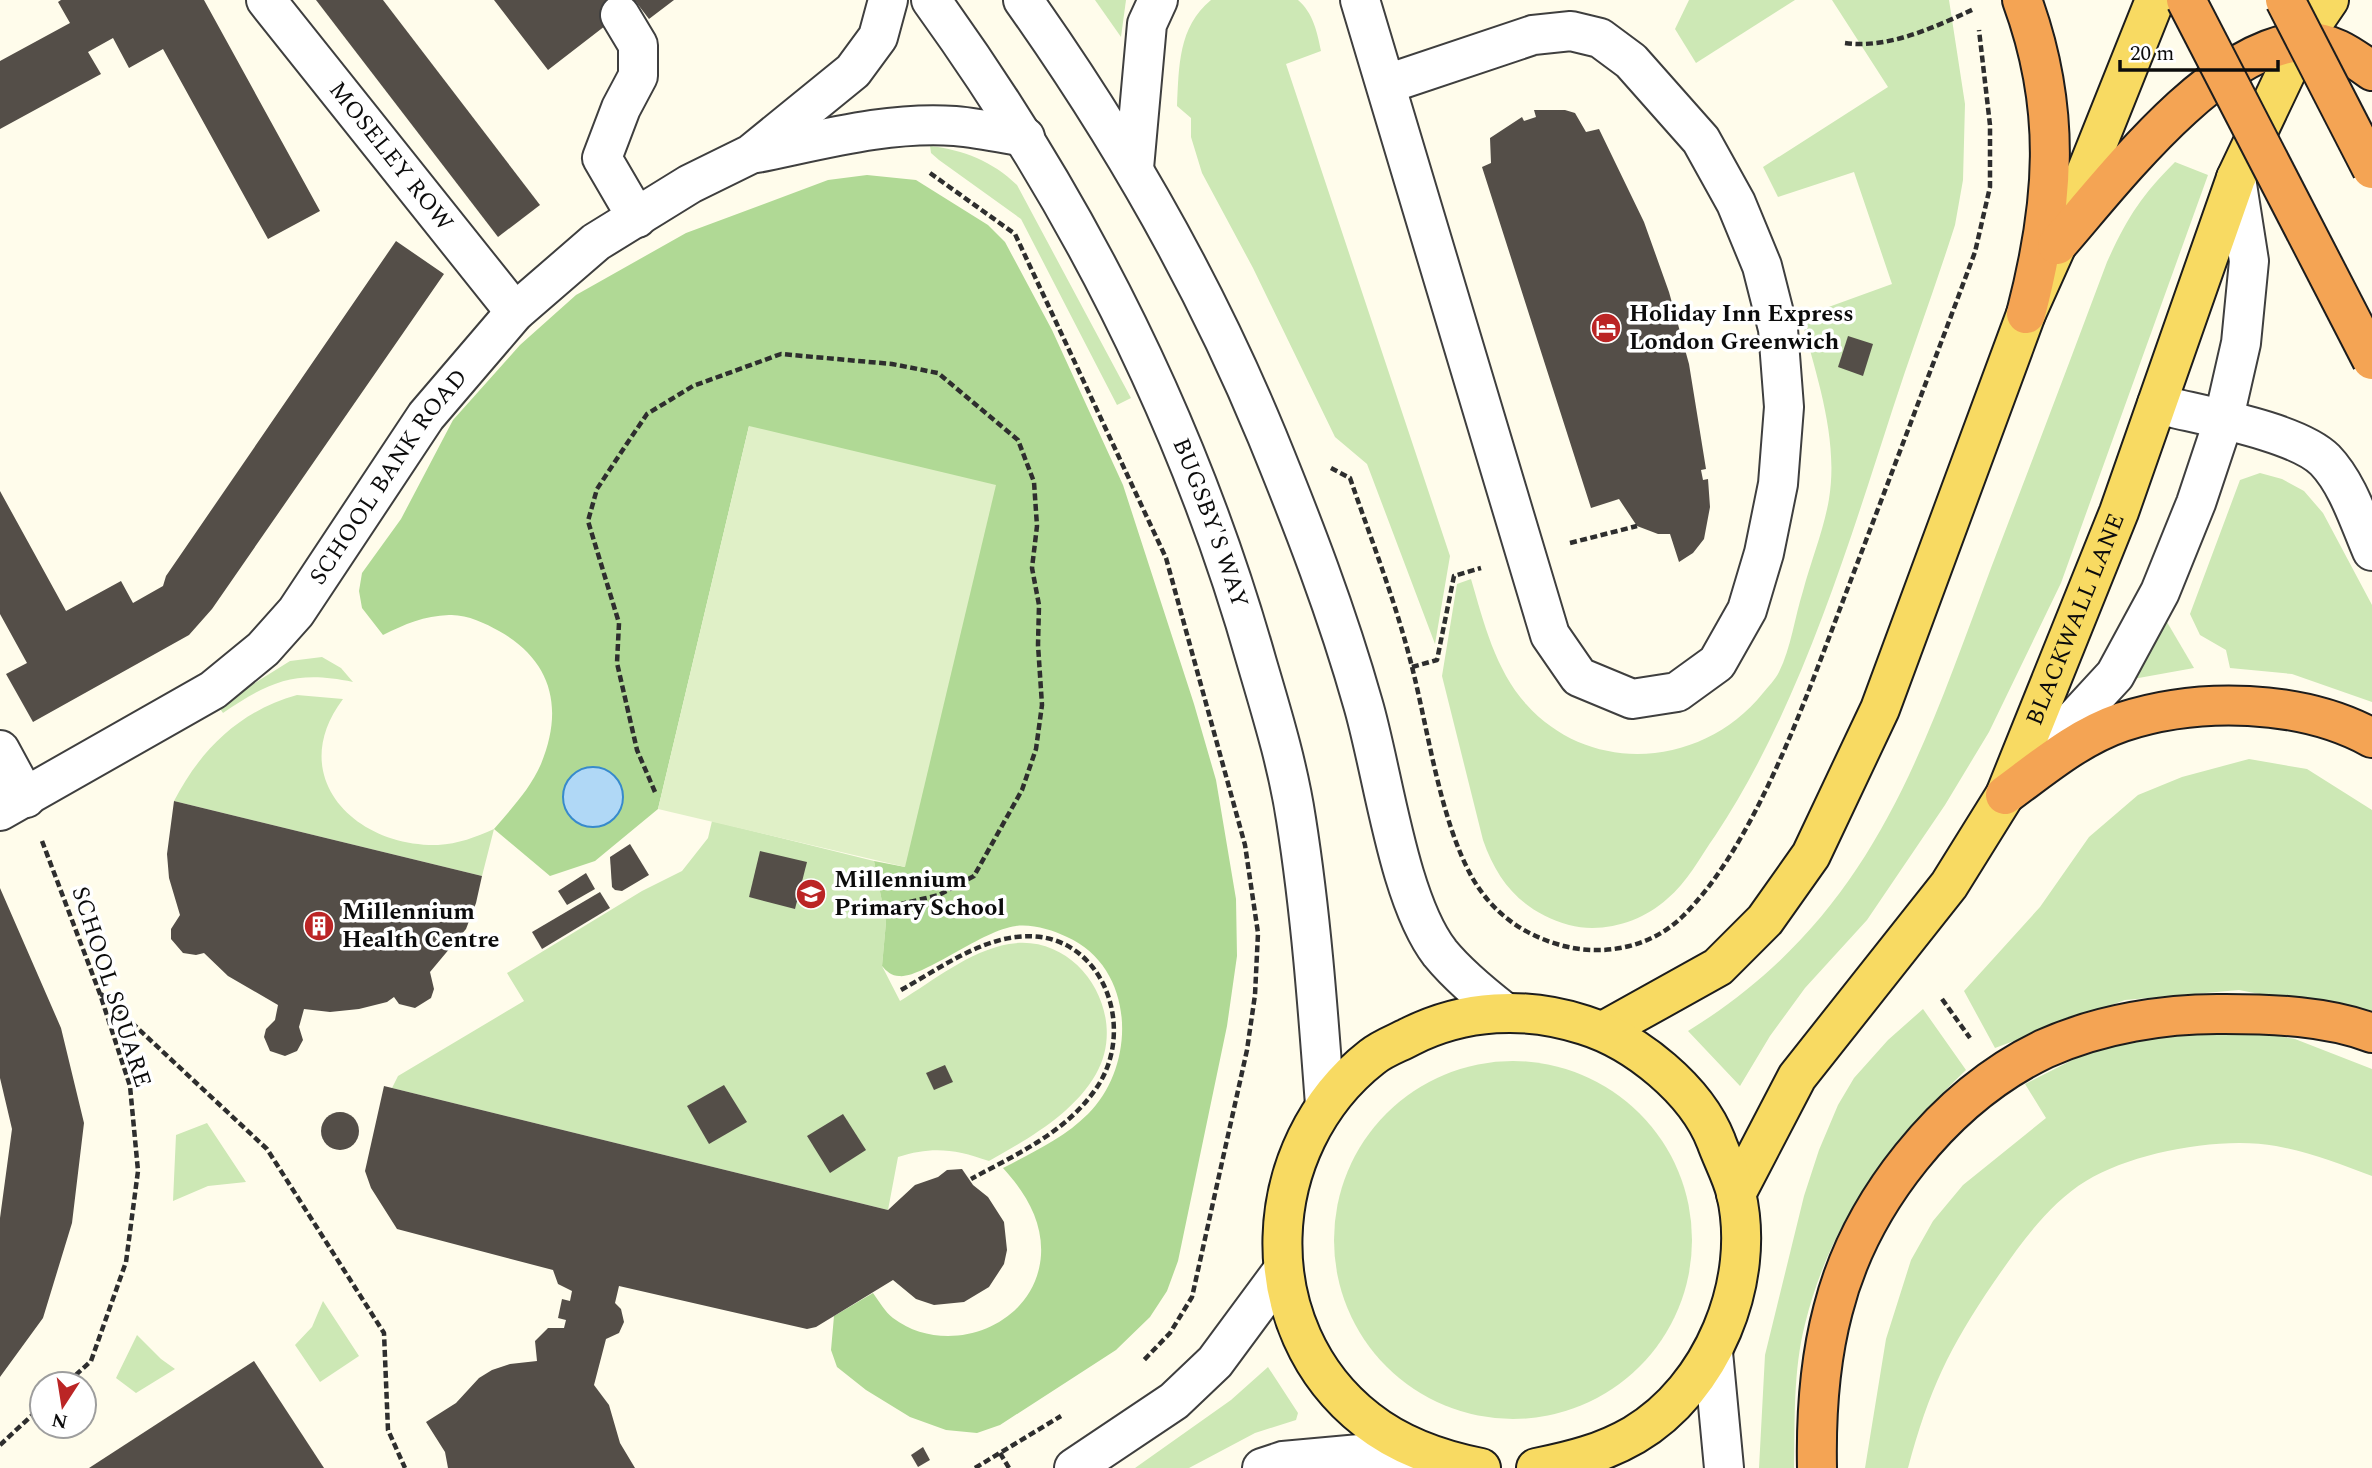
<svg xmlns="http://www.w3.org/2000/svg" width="2372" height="1468" font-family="Spectral,serif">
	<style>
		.green { fill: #cde8b5 }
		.forest { fill: #b0d995 }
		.pitch { fill: #e0f0c7 }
		.water { fill: #b0d8f6; stroke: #378acc; stroke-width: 2 }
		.building { fill: #544e48 }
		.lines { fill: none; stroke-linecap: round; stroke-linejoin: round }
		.minor-casing { stroke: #3f3f3f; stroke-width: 42 }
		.major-casing { stroke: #1d1d1d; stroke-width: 42 }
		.highway-casing { stroke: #1d1d1d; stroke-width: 42 }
		.path { stroke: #2e2e2e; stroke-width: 4.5; stroke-dasharray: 7 3.5; stroke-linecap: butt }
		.minor { stroke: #fff; stroke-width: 38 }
		.major { stroke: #f8da62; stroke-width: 38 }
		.highway { stroke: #f4a454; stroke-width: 38 }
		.highway-bridge-casing { stroke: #1d1d1d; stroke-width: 42; stroke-linecap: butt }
		.highway-bridge { stroke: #f4a454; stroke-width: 38 }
		.labels { text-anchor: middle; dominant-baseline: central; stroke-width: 7; stroke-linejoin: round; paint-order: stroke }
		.street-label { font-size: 24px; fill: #0c0c0c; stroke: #fff }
		.poi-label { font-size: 24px; font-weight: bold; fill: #0c0c0c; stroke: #fff; text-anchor: start }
	</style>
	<rect width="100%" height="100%" fill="#fffceb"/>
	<g class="green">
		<polygon points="1095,0 1126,0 1121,37"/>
		<path d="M1211 0H1298C1313 13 1317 31 1321 51L1286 64 1450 556 1435 644 1367 464 1335 437 1253 268 1202 173 1191 137V118L1177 106C1179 67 1178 27 1211 0Z"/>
		<polygon points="1689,0 1795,0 1696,63 1675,29"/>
		<path d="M1832 0H1949L1965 104 1963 180 1955 225C1935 288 1912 349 1892 411 1846 553 1798 711 1715 836 1700 857 1687 883 1667 899 1642 922 1602 934 1569 925 1523 912 1498 883 1483 840L1442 676 1457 584 1471 579C1484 623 1495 669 1526 704 1591 777 1704 767 1763 693 1768 687 1775 680 1779 672 1791 648 1795 616 1803 591 1811 561 1824 529 1829 499 1839 438 1816 375 1801 317L1892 284 1854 172 1778 197 1763 167 1888 87Z"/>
		<path d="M930 146C964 150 992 161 1017 185L1131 398 1117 405 1021 219 939 160 931 153Z"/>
		<path d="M2175 162 2208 175 2061 583 1989 732 1945 805 1867 920 1805 988 1770 1036 1740 1086 1688 1031C1871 918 1920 758 1991 568 2030 466 2069 364 2107 262 2127 218 2141 196 2175 162Z"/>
		<polygon points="2260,473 2282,479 2304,491 2323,513 2372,605 2372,702 2292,674 2230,668 2226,650 2200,635 2190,614 2240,480"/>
		<polygon points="2164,617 2194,668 2133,679"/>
		<path d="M322 657 341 668 353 682C296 670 270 681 223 713L218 706 290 661Z"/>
		<path d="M297 695 343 699C285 776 354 847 438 845 458 844 476 837 494 829L482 876 174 801C201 749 240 711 297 695Z"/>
		<polygon points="2249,759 2307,769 2372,810 2372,1016 2239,990 2125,1000 1995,1048 1964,991 2040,907 2089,837 2138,795 2182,777"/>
		<path d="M712 821 874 861 886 922 882 966 900 1001C933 981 969 951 1009 944 1079 932 1130 1015 1096 1074 1073 1114 1028 1139 989 1161 955 1149 932 1146 898 1157L888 1210 392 1088 398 1076 524 1001 507 973 642 891 682 871 708 838Z"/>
		<path d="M1923 1009 1966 1070C1889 1144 1831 1219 1805 1324 1793 1371 1795 1421 1794 1468H1759L1765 1355 1804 1196 1819 1150 1838 1105 1854 1078 1888 1040Z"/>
		<path d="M2232 1028 2295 1039 2372 1069V1176C2340 1164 2309 1152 2276 1146 2222 1136 2133 1152 2086 1181 2048 1204 2019 1246 1994 1282 1949 1348 1929 1390 1908 1468H1865L1886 1339 1911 1260 1933 1221 1963 1185 2046 1118 2025 1084 2096 1048 2161 1032Z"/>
		<circle cx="1513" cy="1240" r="179"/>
		<polygon points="207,1123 246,1182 208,1186 173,1201 176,1135"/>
		<polygon points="323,1301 359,1356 320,1382 295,1345 312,1327"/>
		<polygon points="137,1335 161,1359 175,1369 136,1393 116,1378"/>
		<polygon points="1268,1367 1298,1413 1296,1420 1255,1433 1189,1468 1135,1468 1231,1400"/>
	</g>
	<path class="forest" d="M867 175 916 180 988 225 1005 242 1052 330 1123 485 1194 704 1216 780 1236 899 1237 956 1227 1026 1178 1261 1167 1291 1150 1317 1116 1350 1000 1425 977 1433 946 1430 910 1417 866 1390 837 1367 831 1350 834 1316 873 1293C879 1301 885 1312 893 1318 947 1359 1036 1327 1041 1255 1043 1221 1025 1192 1003 1168 1033 1152 1064 1138 1088 1114 1137 1065 1136 968 1067 937 1052 930 1033 924 1016 926 982 930 922 979 899 976 892 976 886 971 882 966L886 922 874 861 905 867 749 426 658 809 595 861 550 876 494 829C512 808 530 789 541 764 564 708 552 661 499 631 485 623 466 614 449 615 424 616 405 624 383 635L362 608 359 591 362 573 401 519 453 420 520 345 576 295 686 233 828 180Z"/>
	<polygon class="pitch" points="749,426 996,485 905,867 658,809"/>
	<circle class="water" cx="593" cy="797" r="30"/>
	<g class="building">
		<polygon points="61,0 204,0 320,211 268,239 163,49 129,68 113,38 88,52 101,74 0,129 0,61 70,23 58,2"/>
		<polygon points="316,0 383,0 540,205 498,237"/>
		<polygon points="494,0 674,0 649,19 636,2 548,70"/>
		<polygon points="1534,110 1565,110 1575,113 1586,132 1599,129 1644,222 1669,292 1689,364 1706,469 1701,470 1703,480 1708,479 1710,507 1704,539 1693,553 1679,562 1670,534 1658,534 1637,526 1619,499 1591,508 1482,167 1491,163 1490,138 1522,117 1524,121 1536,117"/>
		<polygon points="396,241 444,274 212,609 189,635 33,722 6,674 27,663 0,614 0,491 66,611 121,581 133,603 163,586 166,576"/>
		<polygon points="1848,336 1873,344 1863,376 1838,367"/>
		<polygon points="174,801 482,876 476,903 466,929 430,972 434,989 431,998 415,1008 399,1004 394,997 387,1002 359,1009 330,1012 304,1009 299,1027 303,1040 297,1051 285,1056 270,1051 264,1037 266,1029 275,1020 278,1005 228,976 204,953 196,955 183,953 171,939 171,929 180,915 169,878 167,854"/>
		<polygon points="630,844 649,875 622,891 615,890 612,887 610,857"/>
		<polygon points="760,851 807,862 795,909 749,897"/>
		<polygon points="586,873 595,889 567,905 558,891"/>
		<polygon points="0,888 61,1028 84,1123 72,1223 43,1318 0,1377 0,1218 12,1129 0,1078"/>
		<polygon points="600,892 610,908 542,949 532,932"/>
		<polygon points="945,1065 953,1082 934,1090 926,1073"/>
		<polygon points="724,1085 747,1122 709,1144 687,1106"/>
		<polygon points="384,1086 888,1210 915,1185 938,1177 947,1170 962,1169 973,1185 988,1197 1004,1222 1007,1250 1004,1264 989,1287 964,1302 934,1305 916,1299 893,1280 816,1327 807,1329 619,1286 615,1303 621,1309 624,1322 619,1333 606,1339 594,1385 609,1405 620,1443 635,1468 448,1468 445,1452 426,1422 456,1403 479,1378 492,1370 510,1364 537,1361 535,1341 548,1328 564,1328 566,1320 558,1318 562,1299 570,1301 572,1291 558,1284 553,1270 397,1229 371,1188 365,1171"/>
		<circle cx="340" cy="1131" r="19"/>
		<polygon points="843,1114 866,1150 830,1173 807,1136"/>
		<polygon points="254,1361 324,1468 89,1468"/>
		<polygon points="923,1447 930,1460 918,1467 911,1455"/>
	</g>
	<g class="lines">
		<g class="minor-casing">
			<g id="minor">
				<path id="s1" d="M266 0 515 312"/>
				<path id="s2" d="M931 0C1077 202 1189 422 1257 663 1272 714 1288 766 1296 819 1311 914 1318 1010 1325 1105"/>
				<path d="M1023 0C1120 137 1203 281 1267 436 1303 524 1337 612 1363 704 1383 772 1398 899 1440 953 1458 975 1480 993 1503 1011"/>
				<polyline points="1360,0 1550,635 1579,677 1632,699 1677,692 1717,663 1747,610 1764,553 1778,484 1784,407 1778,329 1762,266 1736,203 1701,140 1631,61 1600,38 1571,31 1533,35 1387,84"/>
				<polyline points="620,15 638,45 638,76 621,108 602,158 637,218"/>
				<path d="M757 153C821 140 889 121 955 126 979 128 1002 133 1025 137"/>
				<polyline points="1134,168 1147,24 1158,0"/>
				<path d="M2157 404C2199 415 2296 431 2325 460 2348 484 2359 521 2372 551"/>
				<polyline points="0,750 26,798"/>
				<polyline points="2032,765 2115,675 2160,592 2196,503 2223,422 2241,343 2249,261 2236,178"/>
				<path id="s3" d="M0 811 213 690 263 649 296 612 426 416 515 312 596 242 690 184 751 154 853 71 878 37 888 0"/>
				<polyline points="1713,1352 1724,1468"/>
				<polyline points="1074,1468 1174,1401 1215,1362 1283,1270"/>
				<polyline points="1262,1468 1283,1461 1415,1449"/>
			</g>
		</g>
		<g class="major-casing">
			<g id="major">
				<polyline points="1603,1031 1718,967 1765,920 1811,855 1880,709 2026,314 2057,245 2155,0"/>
				<path id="s4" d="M1736 1194 1797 1077 1949 885 2005 795 2119 512 2236 178 2301 41 2329 0"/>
				<path d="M1481 1468C1440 1460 1400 1446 1367 1420 1249 1328 1258 1146 1372 1057 1383 1048 1398 1043 1409 1037 1464 1009 1526 1006 1584 1025 1636 1041 1696 1090 1716 1141 1722 1158 1732 1176 1736 1193 1757 1281 1712 1389 1634 1435 1603 1453 1571 1461 1536 1468"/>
			</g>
		</g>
		<g class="highway-casing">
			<g id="highway">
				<path d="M2022 0C2062 109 2055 203 2026 314"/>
				<path d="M2057 245C2112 182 2211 51 2299 42 2328 39 2350 55 2372 71"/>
				<path d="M2005 795C2042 768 2078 737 2122 722 2198 697 2301 699 2372 738"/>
				<path d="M1817 1468C1816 1417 1820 1359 1833 1310 1860 1203 1944 1097 2044 1049 2099 1024 2166 1013 2225 1014 2273 1014 2327 1016 2372 1033"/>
			</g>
		</g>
		<g class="path">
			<path d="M1845 43C1889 49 1935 27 1974 9"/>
			<polyline points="930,173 1015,234 1166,558 1245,845 1258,933 1255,995 1247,1050 1192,1297 1170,1333 1144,1360"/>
			<path d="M1331 468 1350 478C1372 542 1397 605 1413 671 1429 735 1441 823 1473 879 1493 913 1522 934 1560 945 1602 957 1651 948 1683 916 1755 845 1805 700 1841 606 1886 488 1931 370 1975 252L1990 187V125L1979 30"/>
			<polyline points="1570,543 1637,526"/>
			<polyline points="1412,667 1437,660 1454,576 1481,568"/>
			<polyline points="655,792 637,750 617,663 619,623 588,521 597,489 626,445 647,414 693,386 781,354 892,364 938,373 1018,440 1034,482 1037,526 1032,568 1039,605 1038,645 1042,705 1036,749 1022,790 974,876 939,895 897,905"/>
			<polyline points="42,841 100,994 130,1086 138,1171 126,1262 91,1361 66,1384"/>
			<path d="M901 990C937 970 975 942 1016 937 1101 926 1140 1028 1095 1090 1065 1133 1015 1155 971 1179"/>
			<polyline points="101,994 267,1149 384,1333 388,1430 405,1468"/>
			<polyline points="1942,999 1970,1038"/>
			<polyline points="0,1445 42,1406"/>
			<polyline points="1000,1453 1009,1468"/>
			<polyline points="975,1468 1061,1416"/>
		</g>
		<use href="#minor" class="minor"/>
		<use href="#major" class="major"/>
		<use href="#highway" class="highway"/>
		<g class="highway-bridge-casing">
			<g id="highway-bridge">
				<polyline points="2186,0 2372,360"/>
				<polyline points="2285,0 2372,169"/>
			</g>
		</g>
		<use href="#highway-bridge" class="highway-bridge"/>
	</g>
	<defs>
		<g id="hotel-disc" transform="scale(1.575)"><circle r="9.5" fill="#bb2525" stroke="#fff"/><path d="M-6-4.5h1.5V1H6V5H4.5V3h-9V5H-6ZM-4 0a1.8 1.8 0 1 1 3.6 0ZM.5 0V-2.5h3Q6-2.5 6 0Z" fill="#fff"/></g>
		<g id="school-disc" transform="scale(1.575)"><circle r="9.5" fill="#bb2525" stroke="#fff"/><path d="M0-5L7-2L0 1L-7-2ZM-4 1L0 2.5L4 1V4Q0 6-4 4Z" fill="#fff"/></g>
		<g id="building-disc" transform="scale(1.575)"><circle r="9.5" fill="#bb2525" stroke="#fff"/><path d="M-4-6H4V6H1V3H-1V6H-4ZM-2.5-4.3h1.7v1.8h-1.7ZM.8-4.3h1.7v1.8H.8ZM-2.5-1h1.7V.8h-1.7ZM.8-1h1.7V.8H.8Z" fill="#fff"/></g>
	</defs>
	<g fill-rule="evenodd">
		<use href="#hotel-disc" x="1606" y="328"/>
		<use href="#school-disc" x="811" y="894"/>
		<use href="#building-disc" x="319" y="926"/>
	</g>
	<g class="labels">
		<g class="street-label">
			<text stroke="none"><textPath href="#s1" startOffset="200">MOSELEY ROW</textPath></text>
			<text stroke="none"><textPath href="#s3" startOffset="523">SCHOOL BANK ROAD</textPath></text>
			<text stroke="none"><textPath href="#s2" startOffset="595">BUGSBY'S WAY</textPath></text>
			<text stroke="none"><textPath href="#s4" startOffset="672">BLACKWALL LANE</textPath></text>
			<text transform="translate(111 987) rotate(72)">SCHOOL SQUARE</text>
		</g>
		<g class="poi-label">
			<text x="1629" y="314">Holiday Inn Express<tspan x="1629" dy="28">London Greenwich</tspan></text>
			<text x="834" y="880">Millennium<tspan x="834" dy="28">Primary School</tspan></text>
			<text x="342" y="912">Millennium<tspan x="342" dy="28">Health Centre</tspan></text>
		</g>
	</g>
	<g transform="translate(63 1405) rotate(192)"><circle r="33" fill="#ffffff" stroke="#9e9e9e" stroke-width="2"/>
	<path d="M0-5L12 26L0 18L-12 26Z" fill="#bb2525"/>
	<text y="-10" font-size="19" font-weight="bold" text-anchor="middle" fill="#0c0c0c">N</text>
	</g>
	<path d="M2120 60v10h158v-10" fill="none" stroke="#0c0c0c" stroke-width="3.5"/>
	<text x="2130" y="60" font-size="21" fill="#0c0c0c" stroke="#ffffff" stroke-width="5" paint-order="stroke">20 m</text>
</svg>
